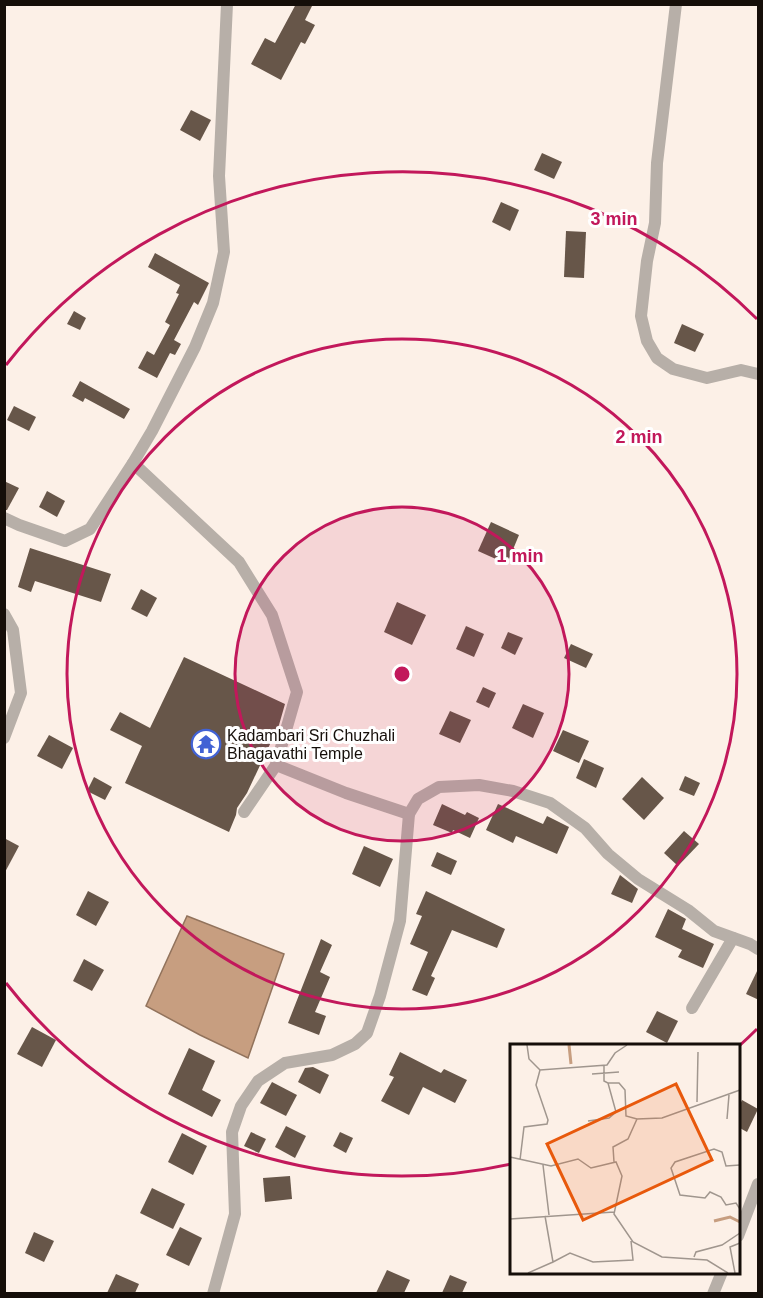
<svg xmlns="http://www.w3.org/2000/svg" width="763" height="1298" font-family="Helvetica,sans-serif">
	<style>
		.water { fill: #c79e80; stroke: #92735c; stroke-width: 1.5 }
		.building { fill: #675649 }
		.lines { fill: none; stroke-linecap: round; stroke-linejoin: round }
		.street { stroke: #b7afa8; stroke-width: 12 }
		.ring { fill: none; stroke: #c2185b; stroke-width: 3 }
		.labels { text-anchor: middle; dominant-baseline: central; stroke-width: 6; stroke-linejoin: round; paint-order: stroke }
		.poi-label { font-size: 16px; fill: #150e09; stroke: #fff; text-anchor: start }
		.inset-river { fill: none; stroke: #c79e80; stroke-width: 3 }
		.inset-road { fill: none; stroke: #a0968e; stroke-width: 1.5 }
		.view { fill: #e8590c; fill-opacity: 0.15; stroke: #e8590c; stroke-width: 3 }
		.inset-edge { fill: none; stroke: #150e09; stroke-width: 3 }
		.centre { fill: #c2185b; stroke: #fff; stroke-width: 3 }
		.ring-label { font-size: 18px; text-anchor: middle; font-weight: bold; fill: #c2185b; stroke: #fff; stroke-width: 6; stroke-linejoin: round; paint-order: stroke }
	</style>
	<rect width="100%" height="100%" fill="#fcf0e7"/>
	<polygon class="water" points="187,916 284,954 248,1058 200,1035 146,1006"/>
	<g class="building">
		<polygon points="296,4 313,4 305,20 315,25 305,44 301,42 281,80 251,64 265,38 275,43"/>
		<polygon points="191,110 211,120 200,141 180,130"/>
		<polygon points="542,153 562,162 554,179 534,170"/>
		<polygon points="501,202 519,210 510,231 492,222"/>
		<polygon points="566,231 586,232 584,278 564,277"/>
		<polygon points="155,253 209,283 198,305 194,302 174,340 181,344 175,355 170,353 157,378 138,368 147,351 154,355 170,325 165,322 179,294 176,293 180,285 148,267"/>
		<polygon points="74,311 86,318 80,330 67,324"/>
		<polygon points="682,324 704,334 695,352 674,343"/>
		<polygon points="80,381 130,409 124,419 85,398 83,402 72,396"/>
		<polygon points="14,406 36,417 29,431 7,420"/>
		<polygon points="4,481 19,488 7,510 4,510"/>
		<polygon points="47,491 65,501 57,517 39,507"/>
		<polygon points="491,522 519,535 507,564 478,551"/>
		<polygon points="30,548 111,574 101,602 35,581 31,592 18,587"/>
		<polygon points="141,589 157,598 147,617 131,609"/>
		<polygon points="397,602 426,615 412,645 384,632"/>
		<polygon points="466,626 484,634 474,657 456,649"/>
		<polygon points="508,632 523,638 515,655 501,648"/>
		<polygon points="571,644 593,654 586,668 564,658"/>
		<polygon points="184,657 285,704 279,725 247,793 237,808 236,815 229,832 125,783 142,746 110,730 120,712 150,728"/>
		<polygon points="483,687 496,693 489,708 476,702"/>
		<polygon points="523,704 544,713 533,738 512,728"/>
		<polygon points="450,711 471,720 460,743 439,734"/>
		<polygon points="563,730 589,741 579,763 553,751"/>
		<polygon points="49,735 73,748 62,769 37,756"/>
		<polygon points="584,759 604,768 596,788 576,778"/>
		<polygon points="685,776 700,783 694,796 679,790"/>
		<polygon points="94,777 112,787 105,800 87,791"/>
		<polygon points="642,777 664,798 644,820 622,799"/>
		<polygon points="442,804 465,815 467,812 479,818 470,838 453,830 452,833 433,825"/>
		<polygon points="498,804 543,824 547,816 569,827 557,854 516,836 513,843 486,830"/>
		<polygon points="684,831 699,844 678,866 664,853"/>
		<polygon points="4,838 19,846 4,874"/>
		<polygon points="364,846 393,859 380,887 352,874"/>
		<polygon points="437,852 457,861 451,875 431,866"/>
		<polygon points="620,875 638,889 632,903 611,894"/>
		<polygon points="88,891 109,902 96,926 76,915"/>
		<polygon points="426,891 505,929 497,948 452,930 431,976 435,978 427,996 412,990 428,952 410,944 422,916 416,914"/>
		<polygon points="668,909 686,919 682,929 714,944 703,968 678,957 682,950 655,937"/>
		<polygon points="321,939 332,945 320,972 330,977 315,1012 326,1016 319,1035 288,1023"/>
		<polygon points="84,959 104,970 92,991 73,981"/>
		<polygon points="759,967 759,1000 746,994"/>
		<polygon points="657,1011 678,1021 667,1043 646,1032"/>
		<polygon points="32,1027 56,1040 42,1067 17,1054"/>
		<polygon points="189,1048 215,1061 202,1090 221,1100 212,1117 168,1094"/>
		<polygon points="400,1052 441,1073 444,1069 467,1080 455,1103 423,1087 409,1115 381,1101 394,1077 389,1075"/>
		<polygon points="313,1067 329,1075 320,1094 298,1082 305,1068"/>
		<polygon points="272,1082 297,1095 286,1116 260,1103"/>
		<polygon points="742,1100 758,1109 747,1132 738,1127 738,1109"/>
		<polygon points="286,1126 306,1136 295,1158 275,1147"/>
		<polygon points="251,1132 266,1139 259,1153 244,1146"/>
		<polygon points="340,1132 353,1138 346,1153 333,1146"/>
		<polygon points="182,1133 207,1146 193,1175 168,1162"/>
		<polygon points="290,1176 292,1199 265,1202 263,1178"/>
		<polygon points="152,1188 185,1204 173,1229 140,1213"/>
		<polygon points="180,1227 202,1238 189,1266 166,1255"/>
		<polygon points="34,1232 54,1241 44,1262 25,1253"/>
		<polygon points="387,1270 410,1280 404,1293 376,1293"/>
		<polygon points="116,1274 139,1284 135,1293 107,1293"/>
		<polygon points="450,1275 467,1282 462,1293 442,1293"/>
	</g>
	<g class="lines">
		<g class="street">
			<polyline points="227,4 219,176 224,252 213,303 195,347 152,431 133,463 239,562 272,615 297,692 276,765 346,793 409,814"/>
			<polyline points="676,4 657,163 655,223 647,261 641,316 647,341 657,358 673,369 707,378 741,370 758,374"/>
			<polyline points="4,518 19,525 65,541 90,529 133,463"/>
			<polyline points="4,614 13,630 21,693 4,738"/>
			<polyline points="244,812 276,765"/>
			<polyline points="692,1008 733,938"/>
			<polyline points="738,1236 758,1184"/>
			<polyline points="213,1294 235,1214 232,1132 241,1106 258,1081 285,1063 332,1055 355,1044 367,1033 380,996 400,921 409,814 418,799 439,787 479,785 513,791 550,803 585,828 608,854 638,879 688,910 714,931 750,944 758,949"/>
			<polyline points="713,1294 722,1272"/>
		</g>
	</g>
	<circle cx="402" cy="674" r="167" fill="#c2185b" fill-opacity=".12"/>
	<g class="ring">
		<circle cx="402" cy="674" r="167"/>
		<circle cx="402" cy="674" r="335"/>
		<path d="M757 1029A502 502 0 0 1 738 1047M511 1164A502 502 0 0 1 6 983M6 365A502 502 0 0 1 757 319"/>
	</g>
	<defs>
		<g id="temple-ring" transform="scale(1.5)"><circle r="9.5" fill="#fff" stroke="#4162d4" stroke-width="1.5"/><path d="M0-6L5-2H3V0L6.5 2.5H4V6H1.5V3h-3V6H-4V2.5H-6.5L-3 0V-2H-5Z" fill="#4162d4"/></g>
	</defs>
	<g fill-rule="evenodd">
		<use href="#temple-ring" x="206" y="744"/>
	</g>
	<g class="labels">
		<g class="poi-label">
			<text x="227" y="735">Kadambari Sri Chuzhali<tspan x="227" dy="18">Bhagavathi Temple</tspan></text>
		</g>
	</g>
	<g transform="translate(510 1044)">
		<rect width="230" height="230" fill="#fcf0e7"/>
		<path class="inset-river" d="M59 1 61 20M204 177 220 173 230 178"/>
		<path class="inset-road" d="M17 1 19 15 30 26 97 21 105 9 117 1M82 30 109 28M98 39H109L115 46 116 72 127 75M187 58 188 8M217 75 219 51M78 77 99 74 106 68 98 39 94 37V22M0 113 41 122 68 115 81 124 106 118 112 132 104 170 123 198 152 213 197 216 218 229M10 116 14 83 37 80 38 76 26 41 30 26M104 118 103 103 118 95 127 75 152 74 230 46M33 121 39 171M230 121 216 122 212 108 204 105 165 118 161 124 170 151 195 154 200 148 211 153 216 161 226 159 230 165M35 172 43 218 60 209 83 218 123 216 121 197M0 175 104 168M184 213 186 208 212 201 230 189M18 229 43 218M225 229 220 203 230 199"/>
		<path class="view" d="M166 40 202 116 73 176 37 100Z"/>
		<rect width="230" height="230" class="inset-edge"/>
	</g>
	<circle cx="402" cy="674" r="9" class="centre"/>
	<g class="ring-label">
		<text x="614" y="225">3 min</text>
		<text x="639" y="443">2 min</text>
		<text x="520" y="562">1 min</text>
	</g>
	<rect width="763" height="1298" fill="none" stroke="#150e09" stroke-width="12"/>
</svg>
